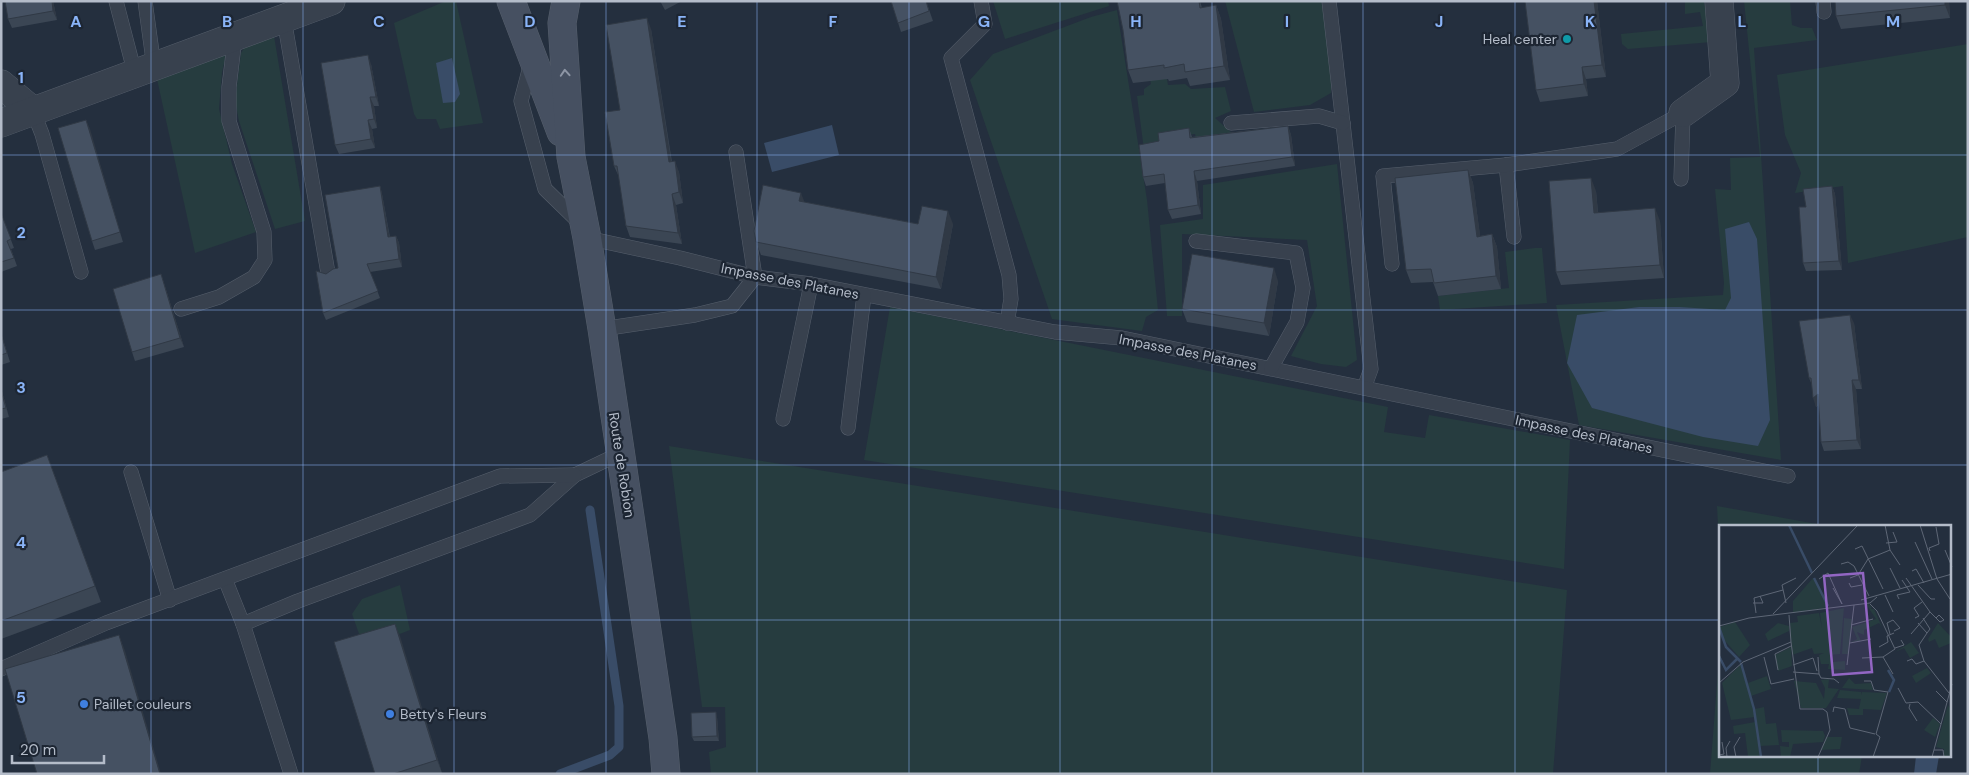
<svg xmlns="http://www.w3.org/2000/svg" width="1969" height="775" font-family="'DM Sans',sans-serif">
	<style>
		.green { fill: #263c3f }
		.water { fill: #394c67 }
		.lines { fill: none; stroke-linecap: round; stroke-linejoin: round }
		.stream { stroke: #394c67; stroke-width: 9 }
		.lane-casing { stroke: #565f6c; stroke-width: 15 }
		.street-casing { stroke: #565f6c; stroke-width: 29 }
		.secondary-casing { stroke: #565f6c; stroke-width: 29 }
		.lane { stroke: #38414e; stroke-width: 14 }
		.street { stroke: #38414e; stroke-width: 28 }
		.secondary { stroke: #465061; stroke-width: 28 }
		.wall { fill: #3b4654 }
		.shaded-wall { fill: #303945 }
		.building { fill: #455162; stroke: #303945 }
		.oneway { stroke: #8e96a5 }
		.grid { fill: none; stroke: #8ab4f8; stroke-width: 1; stroke-opacity: 0.55 }
		.culture-dot { fill: #0f9aa8; stroke: #1d2633; stroke-width: 2 }
		.shop-dot { fill: #3f7fe0; stroke: #1d2633; stroke-width: 2 }
		.labels { text-anchor: middle; dominant-baseline: central; stroke-width: 4.5; stroke-linejoin: round; paint-order: stroke }
		.poi-label { font-size: 14px; fill: #b4bcc9; stroke: #1d2633; text-anchor: start }
		.street-label { font-size: 14px; fill: #b4bcc9; stroke: #1d2633 }
		.inset-river { fill: none; stroke: #394c67; stroke-width: 2.5 }
		.inset-road { fill: none; stroke: #5e6776; stroke-width: 1 }
		.view { fill: #9266c3; fill-opacity: 0.15; stroke: #9266c3; stroke-width: 2.5 }
		.inset-edge { fill: none; stroke: #b4bcc9; stroke-width: 2.5 }
		.grid-label { font-size: 16px; text-anchor: middle; font-weight: bold; fill: #8ab4f8; stroke: #1d2633; stroke-width: 4.5; stroke-linejoin: round; paint-order: stroke }
	</style>
	<rect width="100%" height="100%" fill="#242f3e"/>
	<g class="green">
		<polygon points="446,1 456,1 483,123 440,129 436,119 417,119 414,114 394,23"/>
		<polygon points="993,1 1108,1 1109,6 1005,39"/>
		<polygon points="1225,1 1321,1 1331,51 1331,93 1310,105 1254,112"/>
		<polygon points="1685,1 1704,2 1712,42 1628,49 1622,44 1621,34 1703,26 1700,12 1685,14"/>
		<polygon points="1744,1 1790,1 1792,25 1801,28 1812,28 1817,40 1754,48 1781,460 1579,425 1556,305 1723,295 1724,283 1715,189 1731,190 1730,158 1760,157"/>
		<polygon points="1117,10 1147,200 1158,310 1146,317 1142,331 1052,319 970,80 993,54 1091,17"/>
		<polygon points="274,36 305,221 275,229 239,121 235,101 241,53 246,45"/>
		<polygon points="1968,44 1968,237 1848,263 1843,186 1795,193 1801,173 1785,135 1777,75"/>
		<polygon points="1161,45 1168,85 1185,84 1191,89 1225,87 1231,111 1215,118 1232,133 1200,158 1195,134 1161,138 1157,148 1144,150 1137,96 1144,95 1144,89 1151,84 1143,47"/>
		<polygon points="227,51 222,72 219,109 232,164 256,232 195,253 157,79"/>
		<polygon points="1337,164 1357,360 1346,367 1321,364 1291,356 1317,306 1307,240 1182,234 1182,316 1167,316 1160,225 1203,219 1203,185"/>
		<polygon points="1535,248 1542,248 1547,303 1440,310 1438,296 1509,288 1505,252"/>
		<polygon points="890,307 1388,407 1384,432 1425,438 1429,415 1570,440 1564,569 864,460"/>
		<polygon points="669,446 1567,590 1553,774 711,774 709,752 726,747 725,707 702,707"/>
		<polygon points="1717,506 1828,526 1720,526 1720,566"/>
		<polygon points="400,585 410,630 364,648 352,614 362,599"/>
		<polygon points="1720,645 1720,756 1862,756 1859,774 1710,774"/>
	</g>
	<g class="water">
		<polygon points="452,58 460,94 455,102 443,103 436,63"/>
		<polygon points="832,125 839,155 772,172 764,143"/>
		<polygon points="1749,222 1757,239 1770,420 1758,446 1703,437 1592,408 1567,363 1577,315 1639,307 1680,307 1725,310 1731,298 1725,229"/>
		<polygon points="1916,756 1939,756 1936,774 1914,774"/>
	</g>
	<g class="lines">
		<polyline class="stream" points="560,774 610,755 619,747 619,706 590,510"/>
		<g class="lane-casing">
			<g id="lane">
				<polyline points="116,1 135,74"/>
				<polyline points="145,1 154,67"/>
				<polyline points="981,1 985,24 951,58 1009,275 1011,299 1007,323"/>
				<polyline points="1329,1 1371,369 1364,388"/>
				<polyline points="1823,1 1824,12"/>
				<polyline points="284,19 328,273"/>
				<polyline points="531,63 521,101 545,189 581,224"/>
				<polyline points="33,111 42,134 81,272"/>
				<polyline points="1231,123 1319,116 1343,123"/>
				<polyline points="1681,179 1683,113"/>
				<polyline points="1514,237 1506,165 1617,149 1683,113"/>
				<polyline points="587,238 680,258 755,277 811,284 1055,332 1122,338 1788,476"/>
				<polyline points="1196,241 1296,253 1303,288 1297,322 1271,368"/>
				<polyline points="1392,264 1383,176 1506,165"/>
				<polyline points="181,309 219,297 254,277 265,260 264,232 229,121 229,87 235,37"/>
				<polyline points="602,329 695,315 732,306 755,277 736,152"/>
				<polyline points="783,419 811,284"/>
				<polyline points="848,428 864,295"/>
				<polyline points="131,472 170,600"/>
				<polyline points="225,579 243,624 291,774"/>
				<polyline points="243,624 298,601 530,515 575,475 621,453"/>
				<polyline points="1,669 106,623 500,476 575,475"/>
			</g>
		</g>
		<g class="street-casing">
			<g id="street">
				<polyline points="1,84 33,111"/>
				<polyline points="1683,113 1725,83 1719,1"/>
				<polyline points="1,123 331,1"/>
			</g>
		</g>
		<g class="secondary-casing">
			<g id="secondary">
				<polyline points="511,1 561,132"/>
				<polyline points="566,1 562,23 571,157 587,238 602,329 663,738 666,774"/>
			</g>
		</g>
		<use href="#lane" class="lane"/>
		<use href="#street" class="street"/>
		<use href="#secondary" class="secondary"/>
	</g>
	<g class="wall">
		<polygon points="53,1 57,20 12,28 8,19"/>
		<polygon points="660,1 682,1 665,10"/>
		<polygon points="891,1 926,1 933,21 901,32"/>
		<polygon points="1117,1 1200,1 1202,8 1216,5 1221,19 1230,80 1190,86 1187,78 1169,81 1168,79 1133,83 1128,70 1123,30"/>
		<polygon points="1525,1 1597,1 1606,77 1586,79 1588,96 1540,102 1536,90"/>
		<polygon points="1949,1 1950,18 1841,29 1836,16"/>
		<polygon points="651,29 672,162 679,172 683,203 676,205 682,244 630,237 626,226 619,177 614,166 620,110"/>
		<polygon points="371,64 379,106 374,106 377,128 372,129 375,148 339,154 335,145"/>
		<polygon points="86,120 123,242 95,250 92,241"/>
		<polygon points="1288,126 1291,135 1295,166 1197,181 1201,214 1172,219 1168,210 1165,183 1146,186 1143,177 1159,141 1189,128 1192,137"/>
		<polygon points="1468,170 1473,183 1480,236 1492,234 1497,247 1501,289 1438,296 1433,282 1411,283 1406,270"/>
		<polygon points="380,186 382,194 390,237 396,236 399,243 402,267 370,272 380,298 326,320 323,313 338,268"/>
		<polygon points="1832,186 1835,194 1842,270 1806,271 1803,263 1806,207"/>
		<polygon points="1596,191 1598,212 1660,221 1664,278 1561,285 1556,272"/>
		<polygon points="804,202 918,224 953,224 941,289 761,255 756,242"/>
		<polygon points="1,213 14,248 11,249 17,266 1,272"/>
		<polygon points="161,274 184,347 135,361 132,352"/>
		<polygon points="1278,281 1269,336 1187,322 1182,309"/>
		<polygon points="1854,323 1862,389 1856,389 1861,449 1824,451 1821,442 1819,405 1816,407 1812,385 1809,378"/>
		<polygon points="1,333 10,362 1,365"/>
		<polygon points="1,388 9,417 1,419"/>
		<polygon points="47,455 101,602 1,639 1,472"/>
		<polygon points="395,624 442,773 438,774 375,774"/>
		<polygon points="717,717 719,741 694,741 692,737"/>
	</g>
	<g class="shaded-wall">
		<polygon points="52,1 53,1 57,20 53,11"/>
		<polygon points="1594,1 1597,1 1606,77 1602,65"/>
		<polygon points="1945,1 1949,1 1950,18 1945,5"/>
		<polygon points="1216,5 1221,19 1230,80 1224,66"/>
		<polygon points="647,18 651,29 673,173 669,162"/>
		<polygon points="368,55 371,64 379,106 376,97"/>
		<polygon points="1582,67 1586,79 1588,96 1584,84"/>
		<polygon points="370,97 374,106 377,128 374,119"/>
		<polygon points="86,120 90,129 123,242 120,232"/>
		<polygon points="368,120 372,129 375,148 371,139"/>
		<polygon points="1288,126 1291,135 1295,166 1292,157"/>
		<polygon points="675,161 679,172 683,203 679,192"/>
		<polygon points="1468,170 1473,183 1482,250 1477,237"/>
		<polygon points="1194,171 1197,181 1201,214 1198,205"/>
		<polygon points="1591,178 1596,191 1599,226 1594,213"/>
		<polygon points="380,186 382,194 391,245 388,237"/>
		<polygon points="1832,186 1835,194 1842,270 1839,261"/>
		<polygon points="801,193 806,206 799,201"/>
		<polygon points="672,194 676,205 682,244 678,233"/>
		<polygon points="1655,208 1660,221 1664,278 1660,265"/>
		<polygon points="948,211 953,224 941,289 936,277"/>
		<polygon points="1492,234 1497,247 1501,289 1496,276"/>
		<polygon points="396,236 399,243 402,267 399,259"/>
		<polygon points="1274,268 1278,281 1269,336 1264,323"/>
		<polygon points="161,274 164,283 184,347 180,338"/>
		<polygon points="1850,315 1854,323 1862,389 1859,380"/>
		<polygon points="1852,380 1856,389 1861,449 1857,440"/>
		<polygon points="1,388 9,417 1,391"/>
		<polygon points="1818,394 1821,403 1816,407 1813,398"/>
		<polygon points="395,624 400,636 442,773 437,760"/>
		<polygon points="119,635 125,651 161,774 160,774"/>
		<polygon points="716,712 717,717 719,741 717,736"/>
	</g>
	<g class="building">
		<polygon points="5,1 52,1 53,11 8,19"/>
		<polygon points="891,1 926,1 929,11 898,23"/>
		<polygon points="1117,1 1199,1 1200,8 1216,5 1224,66 1185,72 1184,64 1164,68 1164,65 1128,70 1123,30"/>
		<polygon points="1525,1 1594,1 1602,65 1582,67 1584,84 1536,90"/>
		<polygon points="1835,1 1945,1 1945,5 1836,16"/>
		<polygon points="647,18 669,162 675,161 679,192 672,194 678,233 626,226 617,166 614,166 605,112 620,110 606,25"/>
		<polygon points="368,55 376,97 370,97 374,119 368,120 371,139 335,145 321,63"/>
		<polygon points="86,120 120,232 92,241 58,128"/>
		<polygon points="1288,126 1292,157 1194,171 1198,205 1168,210 1164,174 1143,177 1139,145 1159,141 1158,133 1189,128 1190,138"/>
		<polygon points="1468,170 1477,237 1492,234 1496,276 1434,283 1431,269 1406,270 1395,178"/>
		<polygon points="1591,178 1594,213 1655,208 1660,265 1556,272 1549,181"/>
		<polygon points="763,185 801,193 799,201 918,224 922,206 948,211 936,277 756,242 754,231"/>
		<polygon points="380,186 388,237 396,236 399,259 367,264 378,291 323,313 316,271 326,274 333,269 338,268 325,195"/>
		<polygon points="1832,186 1839,261 1803,263 1799,207 1806,207 1803,189"/>
		<polygon points="1,213 11,239 7,241 14,258 1,262"/>
		<polygon points="1192,254 1274,268 1264,323 1182,309"/>
		<polygon points="161,274 180,338 132,352 113,289"/>
		<polygon points="1850,315 1859,380 1852,380 1857,440 1821,442 1818,394 1813,398 1811,378 1809,378 1799,321"/>
		<polygon points="1,334 7,353 1,355"/>
		<polygon points="1,391 6,408 1,409"/>
		<polygon points="47,455 95,586 1,621 1,472"/>
		<polygon points="395,624 437,760 393,774 375,774 334,642"/>
		<polygon points="119,635 160,774 37,774 5,669"/>
		<polygon points="716,712 717,736 692,737 691,713"/>
	</g>
	<defs><path id="oneway-chevron" d="M-2-3.5L2.5 0L-2 3.5" fill="none" stroke-width="1.6" stroke-linecap="round" stroke-linejoin="round" transform="scale(1.25)"/></defs>
	<use class="oneway" href="#oneway-chevron" transform="translate(565 73) rotate(-94)"/>
	<path class="grid" d="M151 1V774M303 1V774M454 1V774M606 1V774M757 1V774M909 1V774M1060 1V774M1212 1V774M1363 1V774M1515 1V774M1666 1V774M1818 1V526M1 155H1968M1 310H1968M1 465H1968M1 620H1720M1950 620H1968M1818 756V774"/>
	<circle class="culture-dot" cx="1567" cy="39" r="5"/>
	<g class="shop-dot">
		<circle cx="84" cy="704" r="5"/>
		<circle cx="390" cy="714" r="5"/>
	</g>
	<g class="labels">
		<g class="poi-label">
			<text x="1557" y="39" text-anchor="end">Heal center</text>
			<text x="94" y="704">Paillet couleurs</text>
			<text x="400" y="714">Betty's Fleurs</text>
		</g>
		<g class="street-label">
			<text transform="translate(790 281) rotate(11)">Impasse des Platanes</text>
			<text transform="translate(1188 352) rotate(11)">Impasse des Platanes</text>
			<text transform="translate(1584 434) rotate(12)">Impasse des Platanes</text>
			<text transform="translate(622 465) rotate(81)">Route de Robion</text>
		</g>
	</g>
	<g transform="translate(1719 525)">
		<rect width="232" height="232" fill="#242f3e"/>
		<path d="M94 53 109 82 74 88V76ZM147 79H150L153 83 151 84H155L163 102 160 98 145 105V110L138 107 142 116 132 117 138 114 133 102 157 94ZM125 83 121 129 111 130 113 137 126 136V145L109 144 110 139H102L100 130 105 128 95 129 93 123 73 130 71 98 79 97 78 91 100 88 103 103 101 88ZM125 93 133 94 129 129H123ZM16 97 31 120 20 132 6 116 1 102ZM59 98 70 101V106L49 116 46 109ZM219 98 233 113 232 118 220 123 216 114 210 117 209 114ZM192 117 200 128 191 133 185 123 176 127ZM72 122 73 141 59 146 56 130ZM22 139 36 192 12 195 3 158ZM208 143 212 148 197 158 193 151ZM48 151 52 164 32 171 29 158ZM130 153 136 159 152 158 154 165 123 163ZM110 154 109 163 120 164 107 183H82L75 156 97 158 105 174 106 163 102 155ZM121 165 142 167V170L143 167 168 168 162 185 144 184V190H130L128 183 140 184 142 174 118 173ZM229 180 232 185V232H225V224L217 222ZM45 182 47 199 57 198 60 220 41 221 36 184ZM214 193 221 199 216 212 205 205ZM36 197 41 232H29L26 208 15 209 14 201ZM62 205 104 206 106 211 104 217 74 219 71 232H62L61 221 70 222V217H63ZM107 212H123L121 224 102 225Z" fill="#263c3f"/>
		<path class="inset-river" d="M70 0 93 48M95 53 109 81M0 102 7 122 22 137M0 131 7 145 19 133M22 138 35 184 42 232M169 145 175 155 170 167"/>
		<path class="inset-road" d="M201 0 218 54 231 74M196 17 213 54M167 18 178 17 174 7M136 24 143 21 164 64M171 25 181 40M226 25 233 42M211 26 210 23 220 19 217 2M122 39 129 37 135 41 150 71M171 43 181 63M193 46 197 44 205 58M131 53 139 50 149 34 171 25 166 0M187 53 211 87 221 97 225 95 220 90 217 93M100 54 109 48 123 79M130 58 132 62 143 60M199 60 212 74H216M114 63 123 79M166 70 174 87M180 74 178 70 191 67 183 55M142 75 233 49M34 78H44L41 71M67 78 63 60 77 53M37 88 35 73 64 65M54 89 139 0M196 93 200 91 195 83 203 77M204 93 211 104 208 108M199 98 208 108 200 120 205 136 230 168M132 100 154 94M0 101 30 93 151 78 158 72M171 109 168 98 174 95 181 103 175 106M192 109 211 87M72 117 81 184H104L108 187 111 205 99 232M131 118 152 114M160 122 169 117 168 111 175 108M176 123 185 120 182 115M45 132 52 159 75 154M164 132 174 149M143 133 164 132 176 124 158 86 151 79M188 136 193 134 197 139 205 136M74 140 94 133 98 146M128 140 135 80M59 145 56 129 72 121M74 147 100 149 99 132M100 149 102 153 115 154 120 158M145 156H152L155 165 169 167 157 209M0 158 24 137 72 117 70 90M179 163 187 178 199 177 222 199M217 166 228 177M191 179 190 183 198 196M114 187 115 182 126 184 131 203 156 209M215 225H224L225 232M0 230 5 229 3 217M8 232 7 223 11 216M17 232 15 222 21 212M154 232 161 212 157 209M213 232 233 159"/>
		<path class="view" d="M144 48 153 147 114 150 105 51Z"/>
		<rect width="232" height="232" class="inset-edge"/>
	</g>
	<g class="grid-label">
		<text x="76" y="27">A</text>
		<text x="227" y="27">B</text>
		<text x="379" y="27">C</text>
		<text x="530" y="27">D</text>
		<text x="682" y="27">E</text>
		<text x="833" y="27">F</text>
		<text x="984" y="27">G</text>
		<text x="1136" y="27">H</text>
		<text x="1287" y="27">I</text>
		<text x="1439" y="27">J</text>
		<text x="1590" y="27">K</text>
		<text x="1742" y="27">L</text>
		<text x="1893" y="27">M</text>
		<text x="21" y="83">1</text>
		<text x="21" y="238">2</text>
		<text x="21" y="393">3</text>
		<text x="21" y="548">4</text>
		<text x="21" y="703">5</text>
	</g>
	<rect width="1969" height="775" fill="none" stroke="#b4bcc9" stroke-width="5"/>
	<path d="M12 755v8h92v-8" fill="none" stroke="#b4bcc9" stroke-width="2.5"/>
	<text x="20" y="755" font-size="15" fill="#b4bcc9" stroke="#1d2633" stroke-width="4" paint-order="stroke">20 m</text>
</svg>
